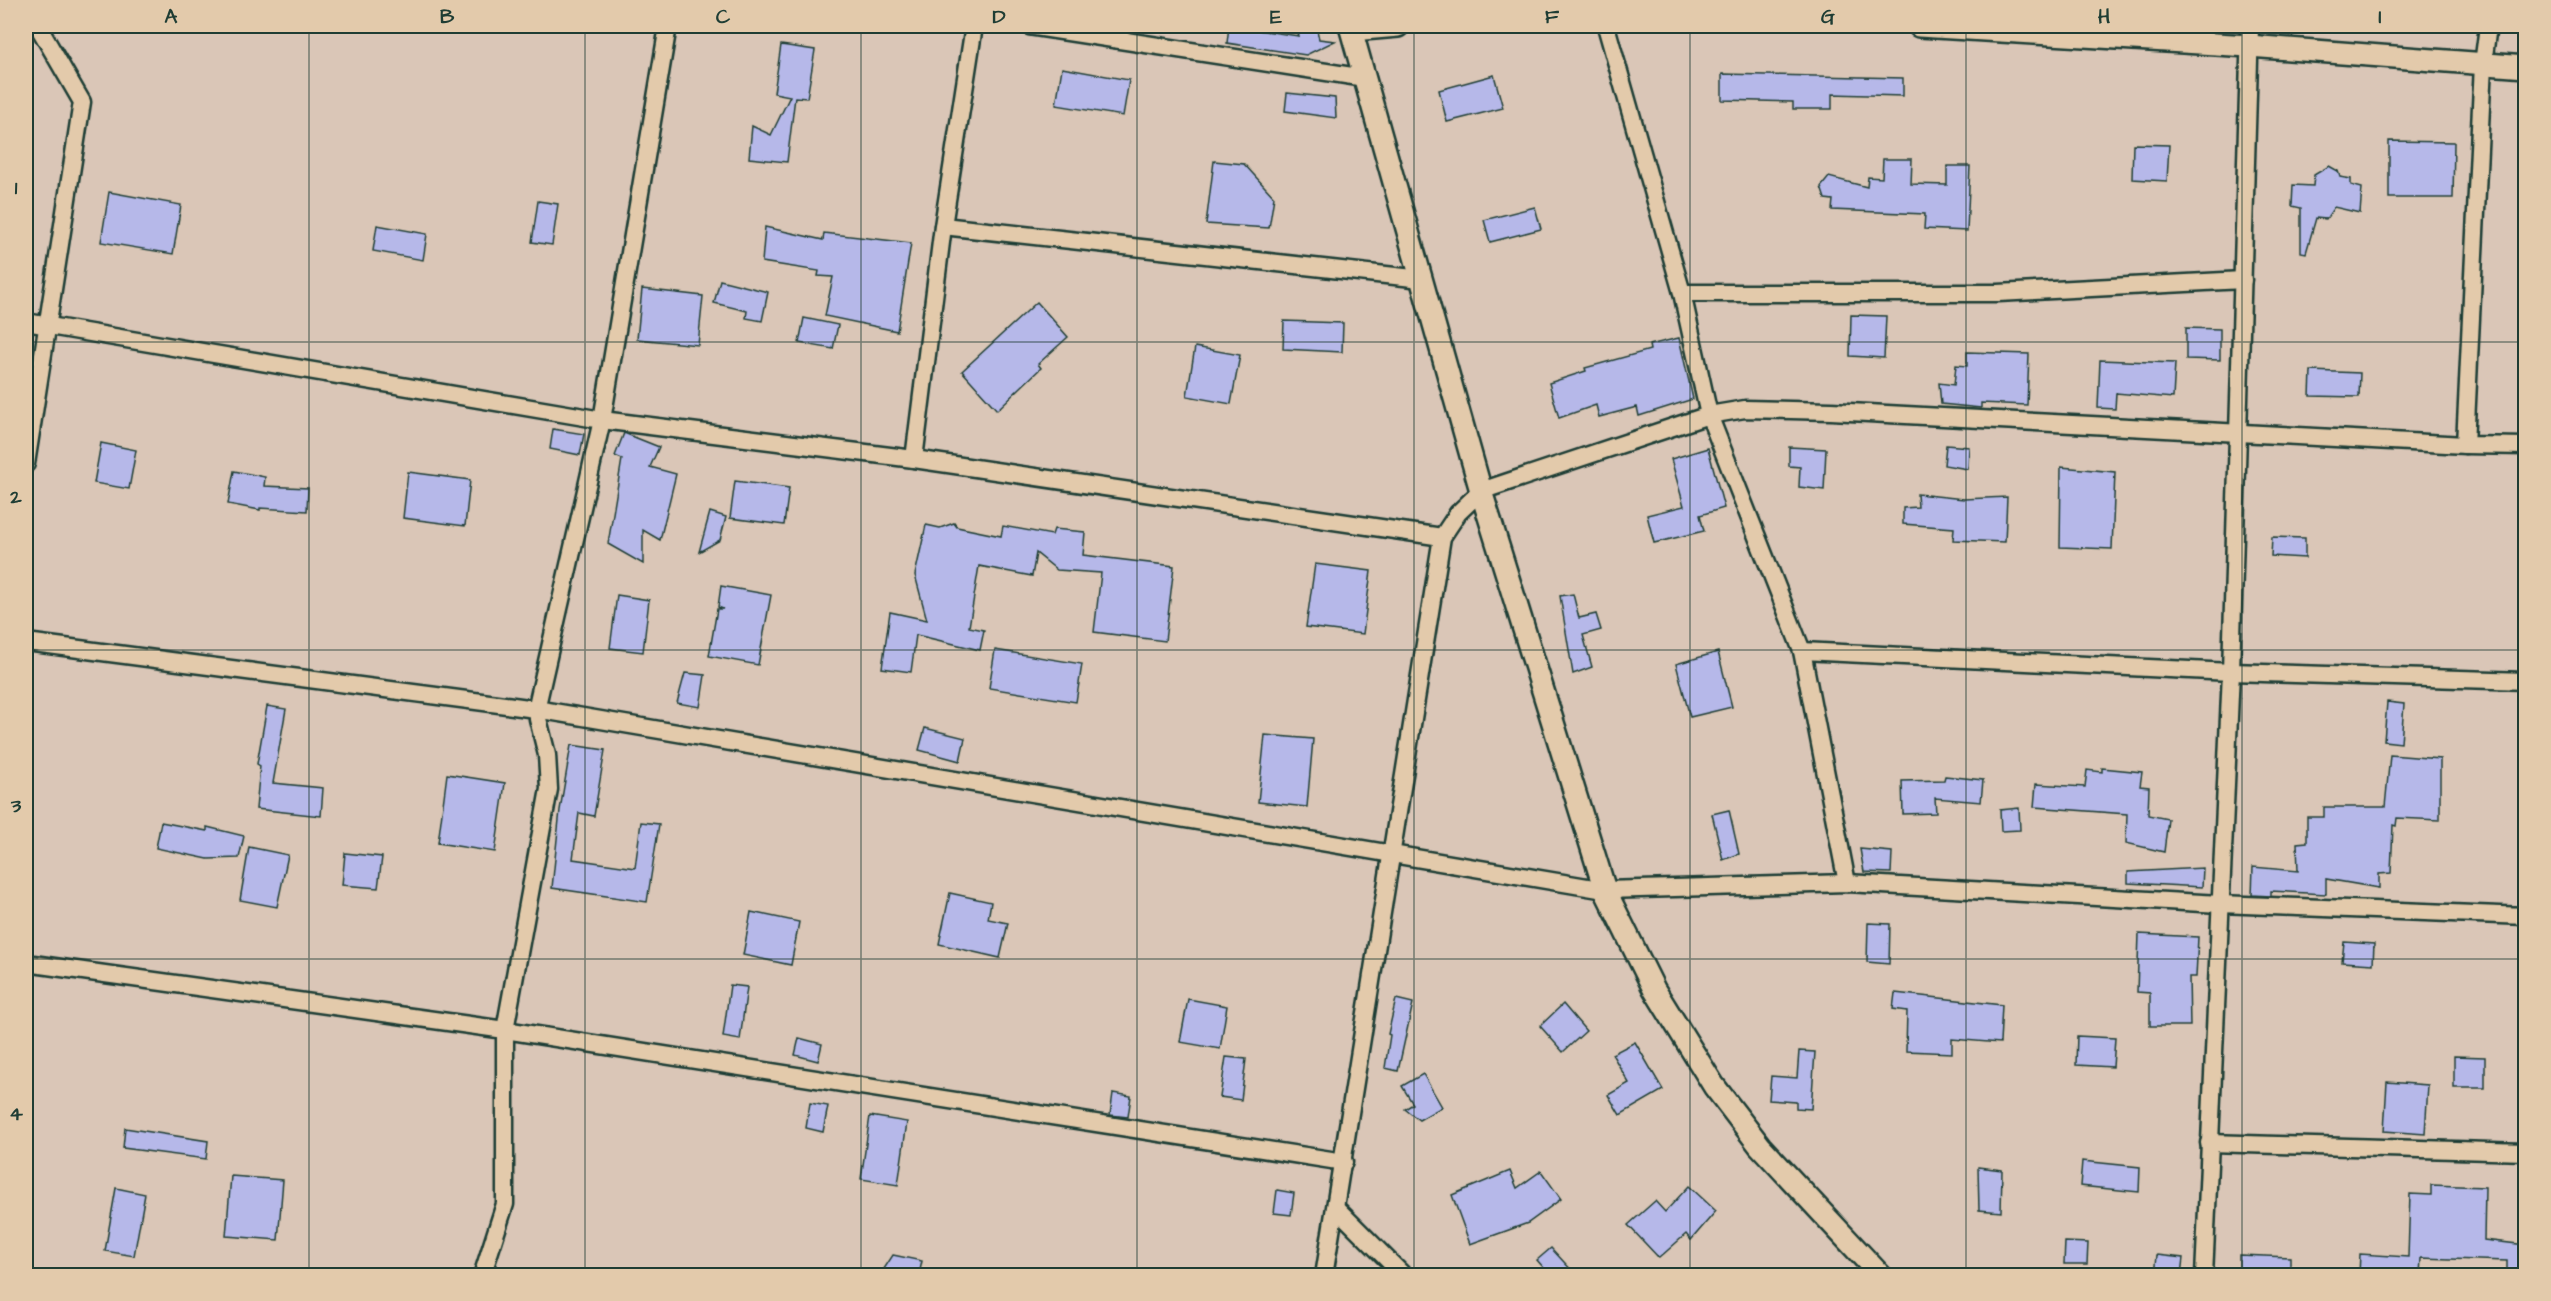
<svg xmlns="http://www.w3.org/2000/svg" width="2551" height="1301" font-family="'Architects Daughter',sans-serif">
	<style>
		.building { fill: #b6b8e9; stroke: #1f3d34; stroke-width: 1.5 }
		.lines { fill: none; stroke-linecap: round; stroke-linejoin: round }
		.minor-casing { stroke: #1f3d34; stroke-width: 21 }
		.tertiary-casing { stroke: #1f3d34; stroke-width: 26 }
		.minor { stroke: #e3caab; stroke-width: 16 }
		.tertiary { stroke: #e3caab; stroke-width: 21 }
		.grid { fill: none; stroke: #1f3d34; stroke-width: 1.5; stroke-opacity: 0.55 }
		.neatline { fill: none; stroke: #1f3d34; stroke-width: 2 }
		.grid-label { font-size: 20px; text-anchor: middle; font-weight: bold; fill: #1f3d34 }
	</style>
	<rect width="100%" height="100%" fill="#dac6b7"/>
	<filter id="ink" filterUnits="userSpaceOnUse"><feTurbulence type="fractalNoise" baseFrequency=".0167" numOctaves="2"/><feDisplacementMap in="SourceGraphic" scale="12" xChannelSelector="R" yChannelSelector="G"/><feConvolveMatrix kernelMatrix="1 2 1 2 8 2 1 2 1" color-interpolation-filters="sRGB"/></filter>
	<g filter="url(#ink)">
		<g class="building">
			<polygon points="1229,26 1299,36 1295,26 1316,26 1319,39 1335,41 1306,55 1227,43"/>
			<polygon points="781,45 815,50 807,98 795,97 787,162 749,158 752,126 771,135 790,96 774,93"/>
			<polygon points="1062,68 1129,80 1123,116 1056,105"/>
			<polygon points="1722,74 1903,78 1903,96 1832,94 1832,109 1793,109 1793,102 1722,100"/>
			<polygon points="1494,75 1503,108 1447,122 1439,90"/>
			<polygon points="1287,93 1335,98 1336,118 1285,111"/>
			<polygon points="2389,141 2454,142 2453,198 2389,198"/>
			<polygon points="2133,144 2169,145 2167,181 2132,179"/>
			<polygon points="1883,159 1912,159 1911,184 1947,185 1947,166 1970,166 1967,231 1924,229 1925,214 1832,210 1833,200 1825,199 1821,187 1829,177 1867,187 1868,177 1882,178"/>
			<polygon points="1214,161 1244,164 1274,197 1269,228 1206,224"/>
			<polygon points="2329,166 2338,171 2340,177 2351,179 2351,185 2362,188 2360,213 2334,207 2326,219 2316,218 2306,253 2301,252 2301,208 2292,206 2293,185 2313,186 2314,175"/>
			<polygon points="109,192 181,205 173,254 101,242"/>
			<polygon points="538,201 558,204 552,245 532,242"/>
			<polygon points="1535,207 1541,229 1490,242 1484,220"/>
			<polygon points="377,225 427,234 423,260 373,251"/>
			<polygon points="765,227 823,240 824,233 911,243 897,331 825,316 833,277 818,276 819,271 762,262"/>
			<polygon points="720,280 768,292 762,321 746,318 747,311 714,303"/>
			<polygon points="642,289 703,296 698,345 637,339"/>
			<polygon points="1037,302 1068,337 1038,364 1041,368 997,410 962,371"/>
			<polygon points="1851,315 1886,316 1884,358 1850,356"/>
			<polygon points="804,318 838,325 833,349 799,343"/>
			<polygon points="1284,321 1343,323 1342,352 1283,349"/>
			<polygon points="2186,328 2220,329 2220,360 2186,359"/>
			<polygon points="1679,338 1693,399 1639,416 1637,407 1599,417 1596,405 1559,418 1549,383 1586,371 1585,368 1650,350 1649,345"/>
			<polygon points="1195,347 1240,355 1231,404 1187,396"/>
			<polygon points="1967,352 2029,354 2027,405 1981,403 1981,408 1941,404 1939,383 1954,385 1956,365 1967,366"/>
			<polygon points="2100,360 2175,363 2173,398 2116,393 2115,409 2098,408"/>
			<polygon points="2311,371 2360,373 2359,397 2310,396"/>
			<polygon points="553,429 584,434 580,455 550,449"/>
			<polygon points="624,433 659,447 650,467 676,474 660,540 643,530 643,564 608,544 622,459 615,456"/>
			<polygon points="101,443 136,450 129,489 94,483"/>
			<polygon points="1946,445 1969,447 1968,469 1944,465"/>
			<polygon points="1789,447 1826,449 1824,490 1799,487 1800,467 1789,466"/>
			<polygon points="1708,448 1724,508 1700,515 1704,531 1654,543 1647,515 1684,506 1671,459"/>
			<polygon points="2061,467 2115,472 2112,549 2060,547"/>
			<polygon points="234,471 265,477 264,486 308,488 307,511 260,508 260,510 228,504"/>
			<polygon points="408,472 470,480 465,526 403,518"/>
			<polygon points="735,481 789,488 784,525 730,518"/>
			<polygon points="1917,494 1964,499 2007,497 2005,542 1953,540 1954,528 1903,524 1903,508 1918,507"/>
			<polygon points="710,512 726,517 720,540 699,552"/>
			<polygon points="954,523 957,527 1001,536 1003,526 1052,535 1054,529 1085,532 1083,555 1174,566 1165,641 1094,632 1101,573 1057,570 1036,553 1032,576 979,566 969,627 984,630 980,650 916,635 911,672 882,668 890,612 927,620 915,575 926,525 940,528"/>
			<polygon points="2272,537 2305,538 2305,558 2271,556"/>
			<polygon points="1315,564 1371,571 1363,634 1306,627"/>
			<polygon points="721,586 771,595 758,665 709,656 717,609 723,609 718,607"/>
			<polygon points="1573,594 1579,618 1596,614 1601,630 1583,635 1592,667 1573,674 1560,596"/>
			<polygon points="617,595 649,600 643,652 610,648"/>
			<polygon points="995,650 1082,664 1076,702 989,688"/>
			<polygon points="1718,652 1732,707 1690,717 1676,664"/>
			<polygon points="685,673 705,675 700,707 677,703"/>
			<polygon points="2387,702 2404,704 2401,743 2384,741"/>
			<polygon points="267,706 286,709 273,783 323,788 321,816 256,809 260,766 257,764"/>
			<polygon points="925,728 965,738 960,761 919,750"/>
			<polygon points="1265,735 1313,739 1307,807 1258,802"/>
			<polygon points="571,745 605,750 594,816 579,813 573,859 635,868 641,822 659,824 647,902 552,888 560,810"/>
			<polygon points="2390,755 2440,759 2440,820 2397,818 2396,826 2393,825 2391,873 2379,874 2379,888 2326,879 2326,894 2271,891 2271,896 2252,895 2253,867 2298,871 2297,843 2307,842 2307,817 2324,817 2324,807 2385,807"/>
			<polygon points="2102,768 2142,772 2140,786 2149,787 2148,815 2168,819 2164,852 2126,843 2127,814 2034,807 2036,784 2085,787 2087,770 2102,772"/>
			<polygon points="447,774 505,783 495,852 438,843"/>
			<polygon points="1945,776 1983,780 1981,802 1935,798 1936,813 1903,814 1902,781 1944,780"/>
			<polygon points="2019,808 2020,830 2001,831 2000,810"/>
			<polygon points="1729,810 1739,854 1723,860 1712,814"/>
			<polygon points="161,822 207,831 207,827 244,836 239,858 208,859 156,848"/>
			<polygon points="249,847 288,855 277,907 240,900"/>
			<polygon points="1860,849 1892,852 1891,873 1864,872"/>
			<polygon points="345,853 382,857 378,888 342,885"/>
			<polygon points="2203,868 2202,887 2128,883 2128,872"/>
			<polygon points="950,893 991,902 988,919 1008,923 1000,958 939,944"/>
			<polygon points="751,912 799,922 791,965 743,955"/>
			<polygon points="1868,923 1890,924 1889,964 1867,962"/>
			<polygon points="2139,934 2198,937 2196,977 2189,977 2190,1026 2150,1026 2150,993 2137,992"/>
			<polygon points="2344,942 2374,944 2373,964 2342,962"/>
			<polygon points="730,985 747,987 740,1040 723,1037"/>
			<polygon points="1895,993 2002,1005 2000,1043 1952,1039 1952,1053 1906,1051 1907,1011 1893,1009"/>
			<polygon points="1188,999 1227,1006 1220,1049 1180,1042"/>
			<polygon points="1396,999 1413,1003 1398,1071 1385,1068 1390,1035 1388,1034"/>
			<polygon points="1563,1004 1586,1031 1563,1052 1540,1026"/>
			<polygon points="2077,1036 2115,1038 2113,1067 2076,1065"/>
			<polygon points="799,1038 822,1044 818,1061 795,1055"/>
			<polygon points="1635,1042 1663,1090 1620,1115 1608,1095 1629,1083 1612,1054"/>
			<polygon points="1799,1051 1815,1052 1811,1109 1796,1108 1796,1102 1769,1100 1771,1076 1797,1078"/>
			<polygon points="2454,1056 2485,1057 2485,1088 2454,1088"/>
			<polygon points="1226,1057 1246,1059 1241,1100 1220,1097"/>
			<polygon points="1423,1074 1442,1107 1419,1120 1405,1109 1413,1104 1402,1086"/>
			<polygon points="2387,1082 2428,1085 2425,1134 2384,1131"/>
			<polygon points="1113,1093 1131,1096 1128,1117 1110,1115"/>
			<polygon points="810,1103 828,1106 823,1132 806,1128"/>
			<polygon points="870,1116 907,1122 898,1185 861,1179"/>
			<polygon points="125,1128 208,1141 206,1159 123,1148"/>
			<polygon points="2082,1161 2140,1167 2139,1192 2080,1186"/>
			<polygon points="1978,1167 2002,1170 2001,1212 1979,1210"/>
			<polygon points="1510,1171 1517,1188 1541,1171 1561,1199 1528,1223 1470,1244 1452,1195"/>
			<polygon points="231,1176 283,1180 278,1240 226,1236"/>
			<polygon points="2431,1185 2485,1187 2484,1240 2526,1245 2526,1275 2507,1275 2507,1261 2421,1258 2420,1275 2359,1275 2360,1254 2408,1257 2410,1194 2431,1195"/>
			<polygon points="1689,1186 1716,1211 1691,1240 1686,1234 1659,1258 1628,1225 1655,1201 1665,1212"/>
			<polygon points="116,1188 145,1194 134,1256 105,1251"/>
			<polygon points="1277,1190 1294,1193 1291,1215 1274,1213"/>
			<polygon points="2065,1242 2088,1243 2087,1264 2064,1264"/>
			<polygon points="1551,1248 1576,1275 1550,1275 1537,1260"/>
			<polygon points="893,1255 922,1261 919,1275 880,1275"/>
			<polygon points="2157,1255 2183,1258 2181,1275 2155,1275"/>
			<polygon points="2239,1255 2290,1257 2290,1275 2239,1275"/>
		</g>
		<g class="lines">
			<g class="minor-casing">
				<g id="minor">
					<polyline points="1029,26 1365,78"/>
					<polyline points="1606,26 1682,293 1709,415 1802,651 1847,883"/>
					<polyline points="943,226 1422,279"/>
					<polyline points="1682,293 1998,293 2243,280"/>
					<polyline points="26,322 602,420 914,459 1442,537"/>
					<polyline points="2465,445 2483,64 2488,26"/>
					<polyline points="914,459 943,226 974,26"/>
					<polyline points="26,464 82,102 38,26"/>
					<polyline points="26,642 536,709 1605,890 1847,883 2220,904 2526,916"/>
					<polyline points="1802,651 2231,672 2526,681"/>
					<polyline points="26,963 505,1030 1344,1162"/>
					<polyline points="2209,1143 2526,1152"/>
					<polyline points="1336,1208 1404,1276"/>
					<polyline points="482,1276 505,1204 505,1030 549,789 547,755 538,719 538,701 602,420 668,26"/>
					<polyline points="1324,1276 1442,537 1458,513 1481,491 1709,415 1745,409 1831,411 2465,445 2526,446"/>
					<polyline points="2204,1276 2231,672 2250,26"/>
				</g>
			</g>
			<g class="tertiary-casing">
				<g id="tertiary">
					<polyline points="1350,26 1481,491 1605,890 1654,989 1714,1086 1760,1146 1881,1276"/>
					<polyline points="1919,26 2249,46 2526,67"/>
					<polyline points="1352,30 1398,26"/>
				</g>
			</g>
			<use href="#minor" class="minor"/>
			<use href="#tertiary" class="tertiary"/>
		</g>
	</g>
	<path class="grid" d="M309 26V1276M585 26V1276M861 26V1276M1137 26V1276M1414 26V1276M1690 26V1276M1966 26V1276M2242 26V1276M26 342H2526M26 650H2526M26 959H2526"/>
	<rect width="2551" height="1301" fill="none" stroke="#e3caab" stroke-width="66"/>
	<rect x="33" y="33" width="2485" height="1235" class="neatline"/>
	<g class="grid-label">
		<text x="171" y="23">A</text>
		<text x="447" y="23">B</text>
		<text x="723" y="23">C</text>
		<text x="999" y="23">D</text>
		<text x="1276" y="23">E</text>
		<text x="1552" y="23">F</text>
		<text x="1828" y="23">G</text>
		<text x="2104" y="23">H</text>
		<text x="2380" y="23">I</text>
		<text x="16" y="194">1</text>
		<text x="16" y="503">2</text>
		<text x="16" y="812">3</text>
		<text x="16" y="1120">4</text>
	</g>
</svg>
